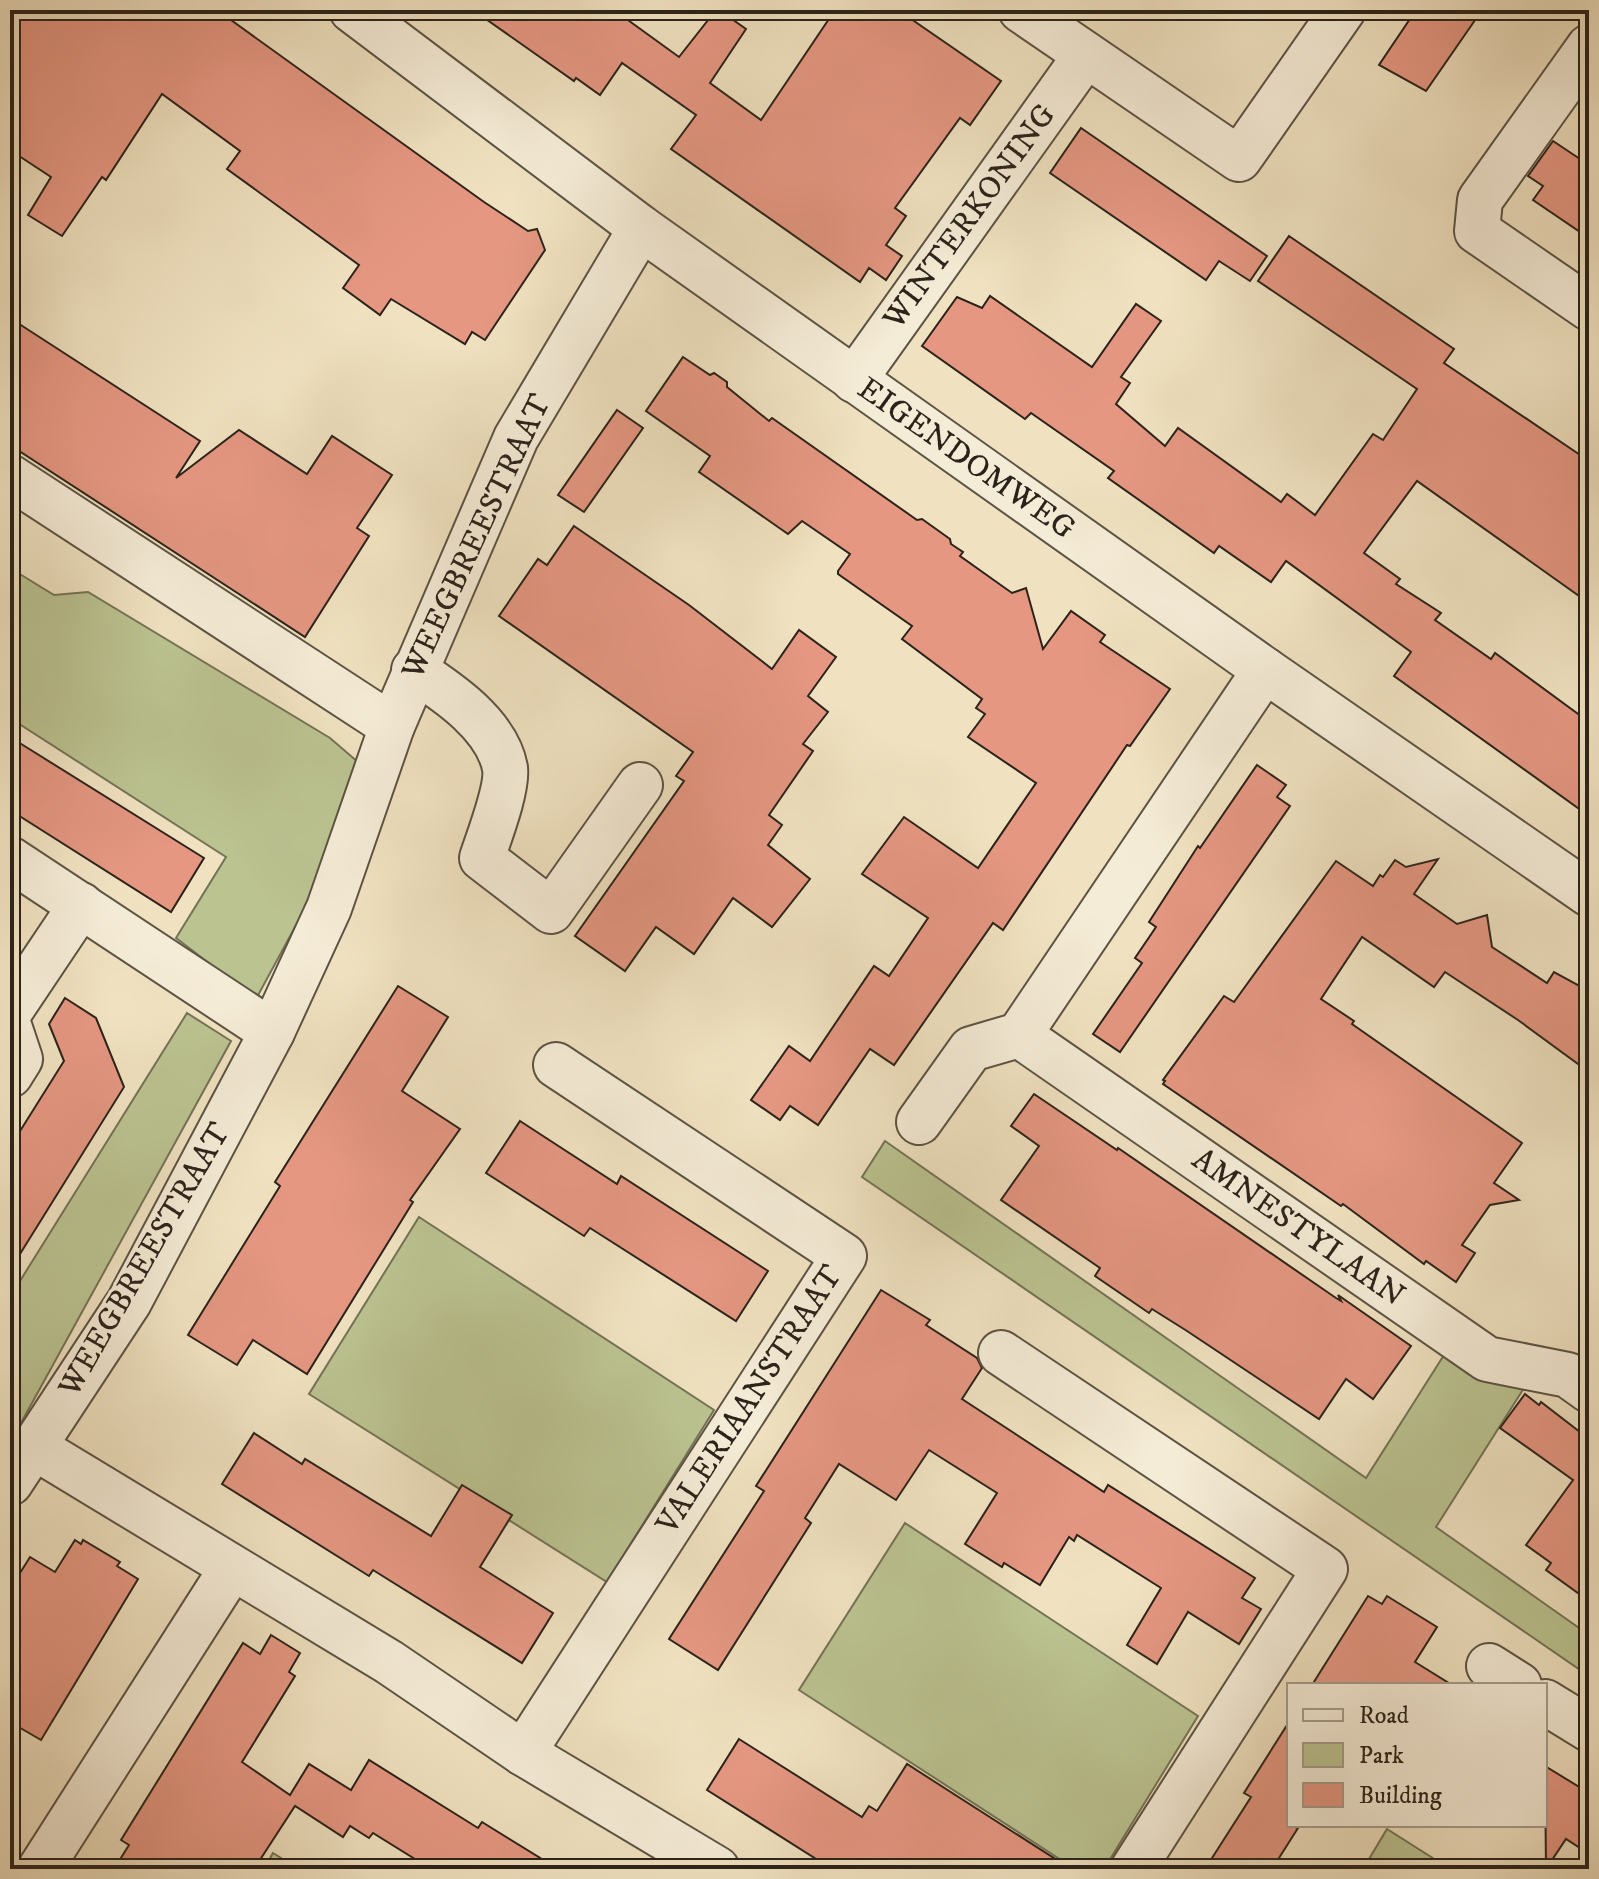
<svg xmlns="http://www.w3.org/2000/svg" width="1599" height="1879" font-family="'IM FELL DW Pica',serif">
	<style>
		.green { fill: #bbc391; stroke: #737356; stroke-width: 2 }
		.building { fill: #e59782; stroke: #2b231a; stroke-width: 2 }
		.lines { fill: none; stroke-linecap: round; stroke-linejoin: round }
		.minor-casing { stroke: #5c5344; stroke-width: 48 }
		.minor { stroke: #f5ecd7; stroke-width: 44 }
		.labels { text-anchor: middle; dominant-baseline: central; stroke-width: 6; stroke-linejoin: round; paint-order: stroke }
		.street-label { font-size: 32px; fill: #2b231a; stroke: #f5ecd7 }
	</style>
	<rect width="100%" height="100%" fill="#f0e2c1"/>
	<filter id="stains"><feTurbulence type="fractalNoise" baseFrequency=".0025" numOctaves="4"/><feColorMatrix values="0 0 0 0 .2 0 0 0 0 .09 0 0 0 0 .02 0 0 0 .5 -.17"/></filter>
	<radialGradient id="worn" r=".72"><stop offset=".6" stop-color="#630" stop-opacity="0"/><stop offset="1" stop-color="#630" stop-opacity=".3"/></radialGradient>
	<g class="green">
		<polygon points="10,568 54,595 88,592 330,738 366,769 320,881 256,999 176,938 226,857 10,718"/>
		<polygon points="187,1013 231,1041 10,1443 10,1297"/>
		<polygon points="885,1141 1366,1478 1444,1355 1524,1388 1436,1527 1589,1635 1589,1676 862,1177"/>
		<polygon points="419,1217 714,1410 607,1582 309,1394"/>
		<polygon points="905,1523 1198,1716 1104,1869 1075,1869 799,1690"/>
		<polygon points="1387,1829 1450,1869 1363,1869"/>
		<polygon points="273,1853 299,1869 264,1869"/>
	</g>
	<g class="building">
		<polygon points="10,10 217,10 484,202 528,231 537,229 545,250 485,340 472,332 465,344 391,299 380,315 343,288 359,265 227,169 240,151 162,94 106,180 102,177 62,236 28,215 51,177 10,150"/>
		<polygon points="473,10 614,10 679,57 716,10 719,10 746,29 710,83 761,120 835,10 898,10 1001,81 970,125 960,118 895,208 906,216 886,245 902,256 886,280 869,268 860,282 671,149 696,115 622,63 600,95 576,78 574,81"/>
		<polygon points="1416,10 1482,10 1426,91 1379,65"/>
		<polygon points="1081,128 1267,256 1250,281 1219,261 1206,280 1050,173"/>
		<polygon points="1553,141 1589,165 1589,238 1533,200 1543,186 1528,176"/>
		<polygon points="1289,236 1454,349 1444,363 1589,461 1589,603 1417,481 1364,553 1400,579 1396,584 1441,613 1435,620 1491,659 1495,653 1589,722 1589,816 1394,676 1411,652 1286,561 1271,582 1219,546 1214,553 1108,478 1114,471 1031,413 1025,419 922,346 957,297 982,308 990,296 1092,367 1136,304 1161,321 1121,377 1130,383 1116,404 1165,446 1178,428 1281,502 1287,494 1315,515 1373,434 1383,440 1417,389 1258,281"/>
		<polygon points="10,318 200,441 176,478 239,430 307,474 332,436 392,475 357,528 369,536 305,637 10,445"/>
		<polygon points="683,357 710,375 714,373 727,382 727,387 769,421 772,418 917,520 922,519 950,539 951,544 963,552 960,556 1012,593 1026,588 1043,649 1071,611 1105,635 1100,642 1170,689 1130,746 1127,745 1003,930 993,923 894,1065 870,1049 818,1125 790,1106 780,1120 751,1100 789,1046 810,1061 874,966 889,976 928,918 862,874 904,817 978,868 1036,783 968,737 985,714 976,708 982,699 902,639 912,626 838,574 838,571 850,554 802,521 788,534 699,472 710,456 646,411"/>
		<polygon points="617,410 643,428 584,512 558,495"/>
		<polygon points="574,526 689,605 772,669 799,630 836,657 808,696 828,712 803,744 813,751 769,815 782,825 768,845 810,879 772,927 733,898 694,954 656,927 625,971 575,936 684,781 676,776 693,752 499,616 538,559 547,565"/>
		<polygon points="10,737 204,858 171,912 10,810"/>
		<polygon points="1257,765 1286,785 1277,797 1290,806 1120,1052 1093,1034 1142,963 1135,958 1156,927 1149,922 1198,846 1200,848"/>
		<polygon points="1438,859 1414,894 1457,924 1487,915 1492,947 1547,983 1554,972 1589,991 1589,1072 1518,1020 1445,972 1434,987 1362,937 1321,999 1354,1021 1352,1024 1522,1143 1494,1183 1519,1200 1490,1205 1462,1245 1475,1253 1456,1282 1426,1261 1424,1264 1343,1204 1341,1206 1163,1084 1165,1081 1163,1080 1224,996 1234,1002 1336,861 1373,886 1380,875 1383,877 1395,860 1406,867"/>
		<polygon points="398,986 448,1017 402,1091 460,1129 410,1200 413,1202 307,1374 253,1340 237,1365 188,1335 280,1186 275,1182"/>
		<polygon points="65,998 96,1018 124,1087 10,1270 10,1147 64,1061 49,1024"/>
		<polygon points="1034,1094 1117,1150 1118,1148 1336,1298 1341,1301 1338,1295 1411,1346 1373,1399 1346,1379 1319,1419 1187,1331 1152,1309 1149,1313 1095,1276 1100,1268 1001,1200 1039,1146 1011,1126"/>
		<polygon points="520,1121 617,1184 621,1176 768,1271 736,1321 590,1228 584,1236 486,1173"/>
		<polygon points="881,1290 930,1320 926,1325 977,1358 982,1368 962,1399 1104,1492 1108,1485 1255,1578 1242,1598 1261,1609 1239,1644 1188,1612 1157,1664 1127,1645 1161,1588 1077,1535 1074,1541 1069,1537 1040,1585 1004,1563 1002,1567 965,1544 997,1493 929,1450 896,1500 839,1464 805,1518 811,1523 718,1670 669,1639 764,1491 756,1486"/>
		<polygon points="1525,1394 1539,1405 1541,1402 1589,1439 1589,1601 1546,1570 1551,1563 1526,1545 1573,1480 1500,1428"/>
		<polygon points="254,1433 302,1464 305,1459 431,1536 462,1485 512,1515 480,1567 553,1613 522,1663 373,1570 369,1576 222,1484"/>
		<polygon points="75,1540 81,1544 83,1540 120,1562 117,1566 138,1579 41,1740 10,1722 10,1589 30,1557 55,1572"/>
		<polygon points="1368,1596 1382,1604 1387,1596 1437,1627 1415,1662 1452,1685 1312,1685"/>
		<polygon points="271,1635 300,1653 289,1672 295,1676 242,1762 290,1795 309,1764 351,1790 369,1760 478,1828 482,1822 558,1869 431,1869 373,1833 369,1838 350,1826 343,1837 295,1806 254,1869 114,1869 129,1845 121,1840 243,1643 260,1654"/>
		<polygon points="1289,1722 1289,1825 1298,1828 1272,1869 1205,1869 1251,1797 1244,1793"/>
		<polygon points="739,1739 862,1817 869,1806 877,1811 907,1764 1071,1869 832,1869 707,1790"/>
		<polygon points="1545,1766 1589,1793 1589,1854 1566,1839 1546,1869"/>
	</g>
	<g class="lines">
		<g class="minor-casing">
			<g id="minor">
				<polyline points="352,10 641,228 1265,670 1589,894"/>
				<polyline points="1021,10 1239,159 1343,10"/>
				<polyline points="1589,47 1480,200 1477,231 1589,308"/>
				<polyline points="854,380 1086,55"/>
				<polyline points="10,477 392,726"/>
				<path d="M414 670C448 692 497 725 505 768 508 788 489 837 482 858L551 911 640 785"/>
				<polyline points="10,859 272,1032"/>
				<polyline points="10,1011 81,905"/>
				<polyline points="10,1029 20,1059 10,1075"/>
				<polyline points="1019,1035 1487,1359 1568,1375 1589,1390"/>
				<polyline points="919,1122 971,1049 1019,1035 1265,670"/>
				<polyline points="1001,1353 1325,1569 1133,1869"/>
				<polyline points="34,1447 389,1662 523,1753 717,1869"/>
				<polyline points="10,1483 129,1302 272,1032 329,908 392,726 516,438 641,228"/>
				<polyline points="1489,1666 1519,1685"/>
				<polyline points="1545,1702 1589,1729"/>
				<polyline points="523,1753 844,1256 556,1065"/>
				<polyline points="40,1869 232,1568"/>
			</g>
		</g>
		<use href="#minor" class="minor"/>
	</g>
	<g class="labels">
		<g class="street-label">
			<text transform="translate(970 217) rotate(-54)">WINTERKONING</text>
			<text transform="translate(966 459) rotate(35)">EIGENDOMWEG</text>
			<text transform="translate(477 537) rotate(-65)">WEEGBREESTRAAT</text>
			<text transform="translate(1298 1228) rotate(35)">AMNESTYLAAN</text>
			<text transform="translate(145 1260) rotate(-60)">WEEGBREESTRAAT</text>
			<text transform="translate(750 1400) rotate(-57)">VALERIAANSTRAAT</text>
		</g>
	</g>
	<rect width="1599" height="1879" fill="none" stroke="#f0e2c1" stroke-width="40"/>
	<rect x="12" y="12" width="1575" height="1855" fill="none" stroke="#2b231a" stroke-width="4"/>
	<rect x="20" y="20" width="1559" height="1839" fill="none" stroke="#2b231a" stroke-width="2"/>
	<rect x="1287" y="1683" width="260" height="144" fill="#f5ecd7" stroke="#a49c8b" stroke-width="2"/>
	<rect x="1303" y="1709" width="40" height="12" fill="#f5ecd7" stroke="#a49c8b" stroke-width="2"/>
	<text x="1359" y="1723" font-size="24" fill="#2b231a">Road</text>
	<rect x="1303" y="1743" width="40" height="24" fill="#bbc391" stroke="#a49c8b" stroke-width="2"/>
	<text x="1359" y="1763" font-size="24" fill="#2b231a">Park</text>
	<rect x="1303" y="1783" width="40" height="24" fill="#e59782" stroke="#a49c8b" stroke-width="2"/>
	<text x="1359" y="1803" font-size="24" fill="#2b231a">Building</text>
	<rect width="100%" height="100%" filter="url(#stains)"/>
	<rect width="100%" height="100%" fill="url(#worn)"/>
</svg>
